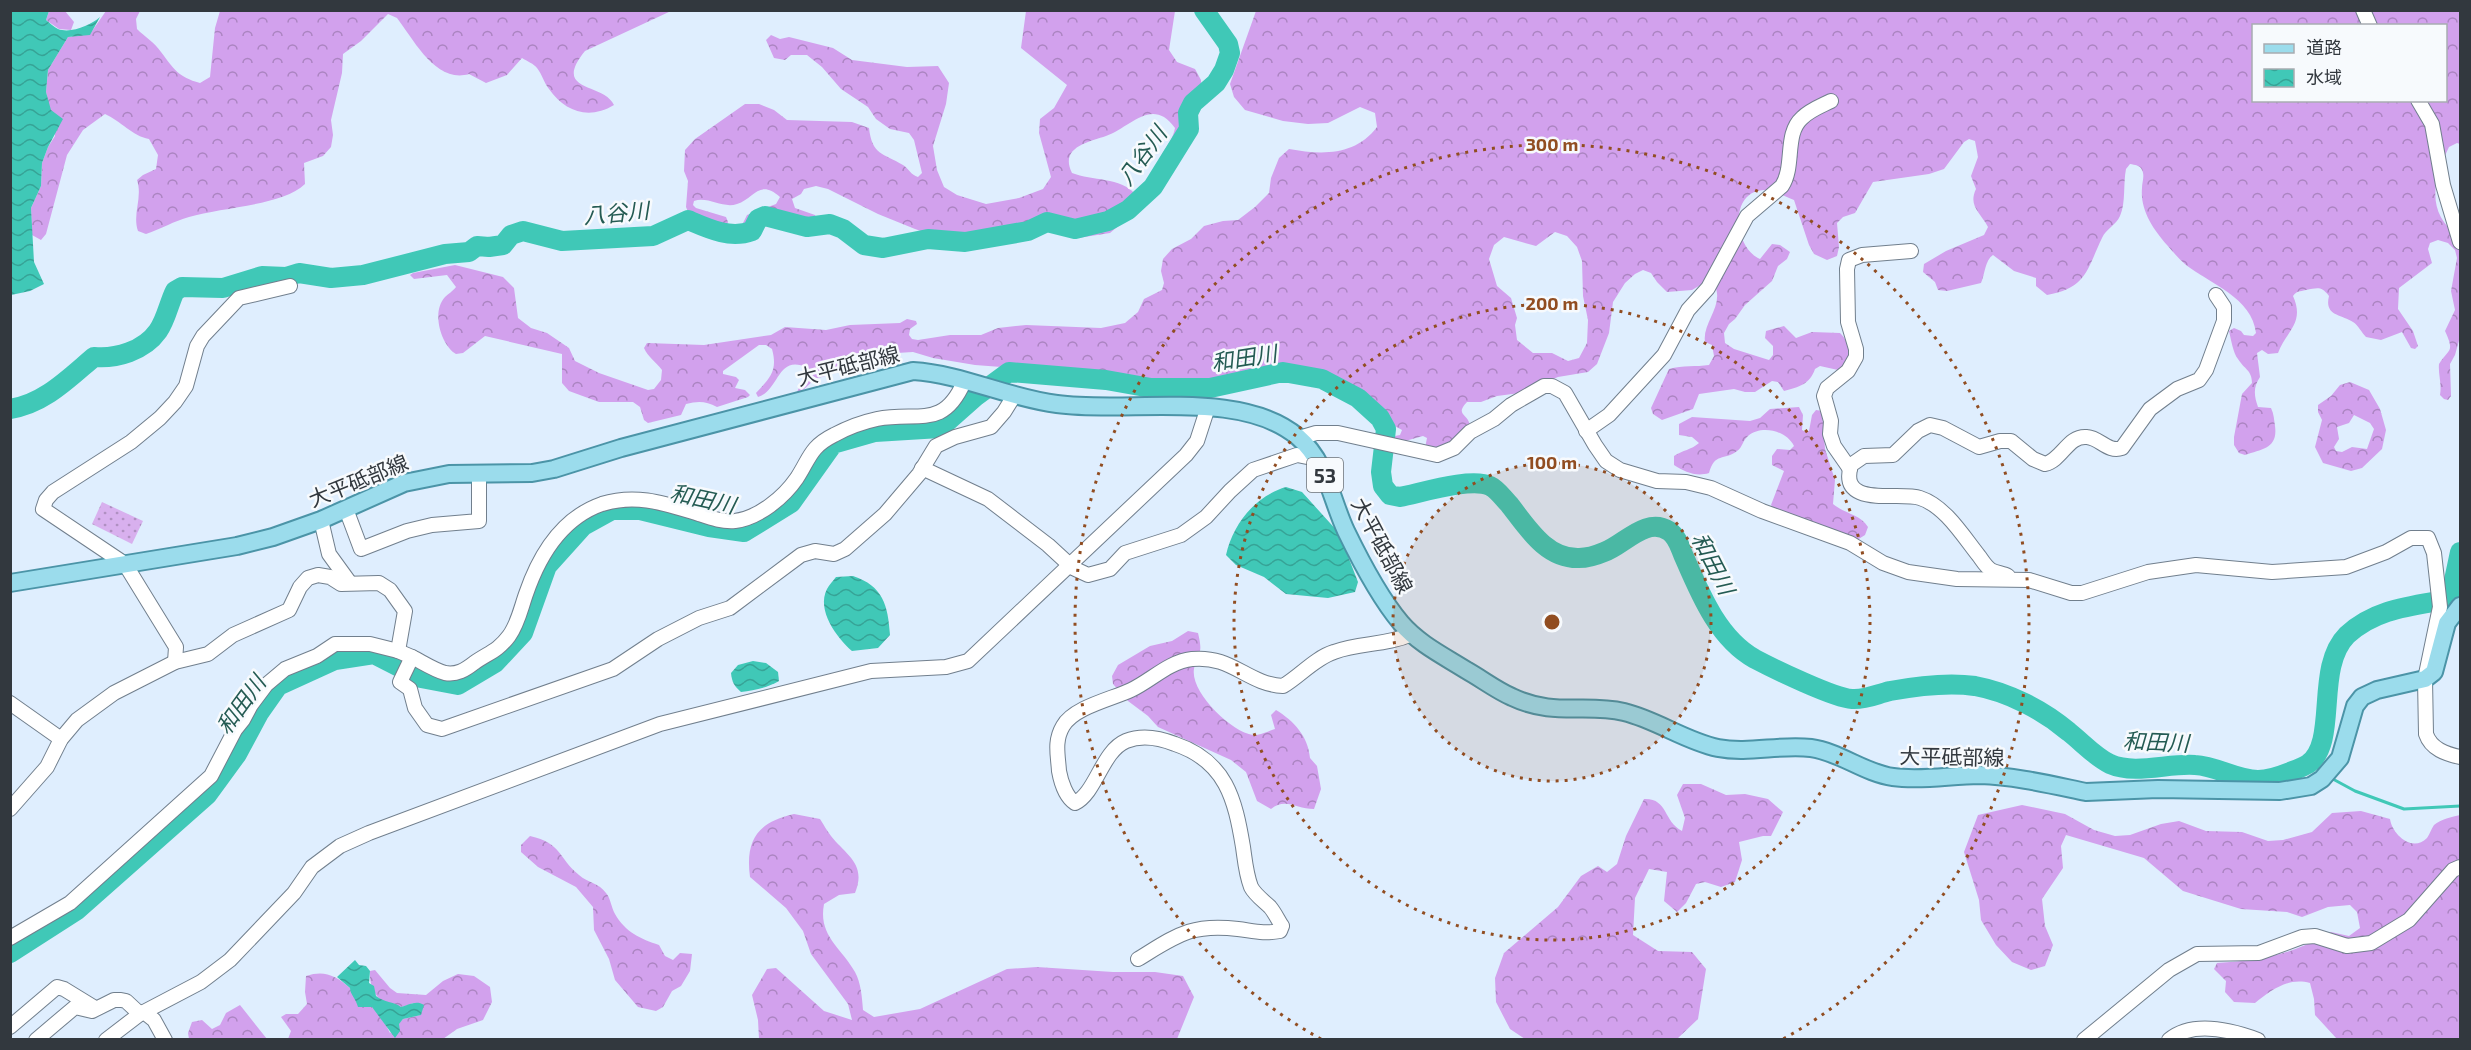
<svg xmlns="http://www.w3.org/2000/svg" width="2471" height="1050" font-family="'Exo 2','Noto Sans JP',sans-serif">
	<style>
		.forest { fill: url(#forest-crowns); fill-rule: evenodd }
		.park { fill: url(#park-dots) }
		.water { fill: url(#water-waves) }
		.lines { fill: none; stroke-linecap: round; stroke-linejoin: round }
		.stream { stroke: #40c8b7; stroke-width: 3 }
		.river { stroke: #40c8b7; stroke-width: 20 }
		.minor-casing { stroke: #717f8d; stroke-width: 16 }
		.major-casing { stroke: #4b94a7; stroke-width: 20 }
		.minor { stroke: #fff; stroke-width: 14 }
		.major { stroke: #9bdcec; stroke-width: 16 }
		.ring { fill: none; stroke: #914d21; stroke-width: 3; stroke-dasharray: 3 6 }
		.labels { text-anchor: middle; dominant-baseline: central; stroke-width: 5; stroke-linejoin: round; paint-order: stroke }
		.shield { fill: #f7fafd; stroke: #6d7277; stroke-width: 1.5 }
		.shield-label { font-size: 20px; font-weight: bold; fill: #32383e }
		.street-label { font-size: 21px; fill: #32383e; stroke: #f7fafd }
		.water-label { font-size: 22px; font-style: italic; fill: #245b53; stroke: #f7fafd }
		.centre { fill: #914d21; stroke: #f7fafd; stroke-width: 3 }
		.ring-label { font-size: 18px; text-anchor: middle; font-weight: bold; fill: #914d21; stroke: #f7fafd; stroke-width: 5; stroke-linejoin: round; paint-order: stroke }
	</style>
	<defs>
		<pattern id="forest-crowns" width="20" height="18" patternUnits="userSpaceOnUse" patternTransform="scale(1.5)"><rect width="20" height="18" fill="#d2a1ed"/><path d="M2 6a3 3 0 1 1 6 0M12 15a3 3 0 1 1 6 0" fill="none" stroke="#ab84c1"/></pattern>
		<pattern id="park-dots" width="8" height="8" patternUnits="userSpaceOnUse" patternTransform="scale(1.5)"><rect width="8" height="8" fill="#d8b0ee"/><path d="M2 2h.1M6 6h.1" fill="none" stroke="#b090c2" stroke-width="1.8" stroke-linecap="round"/></pattern>
		<pattern id="water-waves" width="16" height="10" patternUnits="userSpaceOnUse" patternTransform="scale(1.5)"><rect width="16" height="10" fill="#40c8b7"/><path d="M0 5q4-4 8 0t8 0" fill="none" stroke="#36a396"/></pattern>
	</defs>
	<rect width="100%" height="100%" fill="#dfeefe"/>
	<g class="forest">
		<polygon points="49,11 65,11 74,22 71,30 59,29 46,20"/>
		<path d="M106 11H140L136 19 137 29C144 36 155 43 161 52 174 69 178 77 200 83L210 77 215 28 220 11H671L585 51C551 93 604 82 614 105 589 120 565 112 549 89 544 83 542 74 537 68 534 64 527 61 522 58L507 75 486 83 469 74C436 84 414 40 397 18L388 14 361 41 343 54 342 73 331 120 333 135 331 147 323 156 304 163 305 184C282 206 221 207 189 217 174 221 161 229 146 234L138 231C132 214 143 198 137 180L143 175 156 169 158 155 149 139C132 136 121 121 105 114L83 130 67 155 46 234 41 240 32 235 31 208 41 186 42 163 48 147 55 136 46 92 48 70 68 37 90 34Z"/>
		<path d="M1026 11H1175L1169 50 1177 62 1195 69 1201 80 1202 97 1192 125 1163 181 1157 175C1156 153 1171 148 1175 128 1152 96 1130 128 1106 136 1089 142 1059 147 1072 173 1092 181 1121 177 1135 194V204L1129 217 1110 233 1078 238 1050 225 1041 227 1033 233 995 236 970 243H956L915 229 878 214 828 189 816 186 804 189 801 194 792 199 795 208 815 215 818 221C804 231 780 207 755 216L752 223 747 227 742 225 747 215 776 204 780 197C759 178 754 199 737 204 723 209 708 196 694 201L693 205 696 208 726 217 728 222 726 228 720 229 707 225 690 215 686 207 688 181 684 171 685 150 695 139 745 104H759L774 110 787 120 852 122 869 128C872 155 883 153 903 165 909 169 911 175 918 177L922 173 914 140 909 133 890 129 876 119 868 107 841 89 822 67 807 55H791L785 60 774 58 766 40 771 35 780 39 789 37 833 48 852 60 907 67 938 66 949 83 946 104 933 146 937 170 944 187 957 195 986 204 1019 198 1043 189 1051 177 1039 133 1040 119 1054 108 1067 85 1021 48Z"/>
		<path d="M1256 11H2460V144L2457 143 2449 147C2432 183 2426 213 2460 238V337L2455 355 2450 364 2451 396 2448 400 2444 399 2440 395C2442 384 2438 374 2439 364 2449 348 2455 353 2445 331L2455 310 2451 291 2457 258 2455 250 2448 243 2438 240 2430 243 2428 249 2432 263 2399 288 2398 309 2413 331 2418 346 2415 349 2411 348 2402 332 2381 340 2366 337C2362 333 2358 325 2353 322 2341 314 2324 316 2329 296 2321 286 2318 288 2306 290 2299 292 2298 290 2293 296 2305 323 2287 330 2278 353L2268 354 2262 350 2257 353 2260 377C2253 387 2254 396 2258 407L2271 408C2274 414 2274 420 2275 426 2278 448 2263 449 2245 455L2239 453 2234 445V437L2242 394 2252 383C2252 370 2244 369 2238 359 2233 353 2231 339 2229 331L2234 328 2241 331 2244 335 2253 336 2256 333C2252 298 2211 284 2186 265 2179 259 2173 252 2167 245 2153 229 2140 210 2142 188 2142 182 2145 176 2142 170 2140 165 2135 165 2130 164L2126 169C2123 184 2126 203 2120 216 2116 225 2106 229 2102 238 2087 269 2087 288 2047 295L2036 286V278L2014 271 1993 255C1985 260 1985 274 1981 283L1947 291 1938 290 1935 282 1923 272 1924 264 1946 251 1984 235 1988 227C1980 212 1968 206 1976 189L1971 176 1978 157 1975 141 1969 139 1964 142 1944 169 1929 174 1873 182 1855 213 1843 217 1837 223 1839 247 1837 256 1827 260 1814 254 1809 245 1794 200C1786 197 1775 191 1767 190 1728 188 1733 248 1760 259L1772 244 1780 245 1790 252 1787 259 1778 266 1772 281 1745 305 1735 319 1729 324 1724 333 1725 343 1734 349 1769 360 1773 355V346L1765 338 1766 331 1784 326 1796 338 1812 332 1840 333C1851 343 1852 362 1838 370L1820 366 1815 369C1810 384 1799 387 1784 391L1778 382 1772 381 1755 392H1745L1734 389 1699 394 1693 409 1662 420 1653 414 1651 408 1669 369C1683 365 1696 367 1709 365L1714 356 1712 345 1705 342C1702 323 1724 306 1715 286L1702 284 1692 290 1667 292 1657 282 1651 273 1643 270 1635 274 1625 283 1613 302 1609 333 1597 364 1588 372 1558 377 1520 393 1497 396 1481 402H1467C1455 415 1467 413 1470 425 1456 439 1446 451 1425 448L1427 438 1423 436 1398 443 1392 441 1390 437 1400 435 1402 430 1391 424 1385 412 1375 408 1367 396 1344 381 1326 375 1283 369 1218 382 1165 384 1085 373 975 365 933 358 913 352 848 356 838 363 839 372 815 379 802 391 797 392 808 368C777 353 780 390 758 397L756 393C770 378 778 371 772 349L766 345H759L723 371V374L736 377 739 380 735 388 745 390 750 395 748 397 717 407C706 401 698 401 686 404L681 415 648 423 644 420 640 407 633 402H599L569 391 562 383V354L485 336 463 353 456 354C441 345 431 312 445 297 449 293 452 292 456 287L447 275 414 279 410 275 413 273 455 265 503 277 514 288 518 318 531 328 547 333 569 348 575 361 599 373 648 390 654 389 661 380 662 370C655 361 648 357 644 348L647 343 704 345 771 335 785 327 826 330 850 325 900 323 907 319 916 321 917 324 910 329 909 335 912 339 918 340 950 335H981L998 328 1026 325 1101 328 1125 323 1138 312 1144 299 1162 290 1164 283 1161 271 1163 259 1172 249 1191 239 1204 226 1223 221 1238 220 1255 207 1269 193 1271 178 1279 158 1289 149C1322 155 1355 156 1377 127L1375 113 1360 107 1328 123 1308 124 1283 121 1245 110 1234 97 1230 84ZM2254 26H2446V100H2254ZM1555 232 1567 236 1577 247 1582 261 1583 296 1588 320 1587 343 1579 358 1568 361 1552 353H1533L1517 340 1515 325 1517 318 1511 298 1497 286 1489 259 1494 245 1504 237 1536 246Z"/>
		<path d="M2350 382 2369 390 2380 409 2386 430 2382 449 2362 468 2351 471 2323 463 2315 447 2322 420 2318 412V405L2331 396 2340 385ZM2354 415 2370 423 2374 429 2367 449 2352 447 2342 452 2336 451 2334 447 2339 439 2337 427 2349 423Z"/>
		<path d="M1799 407 1803 415 1802 430 1806 432 1809 431 1812 415 1816 410 1822 411 1825 449 1835 480 1833 504C1845 514 1860 514 1868 527L1865 535 1857 540 1774 509 1771 505 1784 471 1772 465V456L1777 449 1790 450 1794 446C1786 430 1761 425 1748 436 1742 441 1743 447 1737 451 1724 461 1715 452 1709 473 1696 477 1685 472 1674 465V456C1683 450 1691 450 1699 443L1692 437 1679 435V424L1692 417 1750 421 1760 418 1770 409Z"/>
		<path d="M1188 631 1198 633C1204 657 1197 650 1194 669 1190 692 1231 732 1253 735 1259 736 1269 731 1275 729L1271 715 1276 710C1294 721 1308 736 1310 758L1317 766 1321 789 1314 809C1297 809 1285 797 1271 809L1257 801 1246 772 1231 760 1158 727 1148 716 1128 701 1113 684 1112 676 1118 665 1150 646 1172 641Z"/>
		<path d="M1683 784H1701L1726 795 1745 794 1768 799 1783 812 1771 836H1763L1739 842 1742 860 1735 882 1721 887 1705 882 1696 884 1686 903 1677 912 1664 901 1667 872 1649 869 1635 898 1633 935 1658 951 1692 952 1706 969 1698 1019 1677 1039H1525L1510 1029 1496 1002 1495 978 1504 953 1558 907 1581 876 1598 866 1607 872 1617 864 1626 836 1644 799C1668 798 1663 821 1682 831L1685 818 1677 795Z"/>
		<path d="M2022 805 2065 814 2094 830 2115 836 2130 835 2161 824 2179 821 2206 831 2242 832 2268 841 2283 840 2312 832 2332 813 2361 811 2390 819C2392 834 2412 853 2427 838 2430 834 2431 829 2434 825 2441 819 2452 817 2460 815V1039H2337L2315 1015 2314 999 2310 983C2288 977 2272 990 2255 1003L2234 1002 2225 992 2226 981 2214 969 2217 963C2262 960 2291 955 2331 932L2349 936 2360 928 2357 912 2350 905 2328 907 2302 917 2287 912 2241 909 2183 891 2144 858 2066 835 2061 846 2063 868 2042 899 2045 926 2053 945 2045 966 2031 970 2012 962 1996 945 1981 920 1979 900 1964 852 1978 815Z"/>
		<path d="M794 814 820 819C824 825 827 831 831 836 846 855 867 864 855 893L839 895 824 904C818 936 841 947 855 972 861 983 862 997 863 1010L874 1017 920 1009 1007 969 1037 967 1113 972H1155L1183 976 1194 997 1177 1039H759L758 1020 752 995 767 969 776 968 824 1011 852 1020 848 1004 811 954 803 931 786 908 750 877C745 840 758 822 794 814Z"/>
		<path d="M530 836C562 843 558 858 579 875 588 883 599 883 606 893 611 899 611 907 615 914 625 932 641 939 659 945L665 956 673 960 680 953 692 954 690 971 681 986 672 991 663 1007 656 1011 638 1007 615 980 609 959 594 930 593 907 576 887 538 867 521 852V845Z"/>
		<path d="M375 970 390 988 397 993 426 995 443 981 458 974 474 976 490 987 492 1002 483 1020 457 1029 443 1039H288L291 1031 281 1017 286 1014H298L307 1004 305 992 306 976C324 970 335 975 350 988 353 998 364 1000 372 1007 380 1014 385 1023 390 1033L403 1019 420 1015 413 1003C389 1016 368 995 370 971Z"/>
		<polygon points="240,1005 267,1039 189,1039 188,1033 192,1022 202,1020 212,1029 220,1025 226,1013"/>
	</g>
	<polygon class="park" points="102,502 143,521 132,544 92,524"/>
	<g class="water">
		<path d="M10 11H49L46 20C50 23 54 27 58 29 71 34 91 25 100 17L90 35 68 37 48 70 46 92 51 110 63 119 48 147 42 163 41 186 31 208 34 262 44 284 30 291 11 295Z"/>
		<path d="M1286 487 1302 492 1339 533 1358 582 1355 592 1328 598 1286 594 1264 577 1236 565 1226 555C1233 524 1255 496 1286 487Z"/>
		<path d="M853 576C883 586 888 605 890 635L878 648 852 651C837 638 816 610 827 589 829 585 833 581 836 577Z"/>
		<path d="M753 661 766 663 778 672 779 681C767 688 754 690 741 692 734 686 732 682 731 673L738 665Z"/>
		<path d="M355 960 359 965 366 966 370 971 369 983 374 986 376 996C385 1003 393 1001 401 1007 409 1005 416 1000 424 1005L421 1015 403 1019 399 1024 400 1031 395 1038 372 1007H358C356 999 350 994 350 988L337 977Z"/>
	</g>
	<g class="lines">
		<g class="stream">
			<polyline points="2310,763 2321,770"/>
			<polyline points="2331,778 2355,791 2404,809 2460,806"/>
		</g>
		<g class="river">
			<path d="M10 409C44 404 69 378 94 357 116 359 144 351 158 331 166 320 169 303 175 291L182 287 223 288 262 276 286 277 299 273 331 278 363 275 445 254 469 252 477 246 489 247 503 245 511 235 523 231 562 241 653 236 688 220C709 229 730 239 752 231L758 219 765 216 807 227 830 224 843 229 864 245 883 248 928 239 965 242 1028 231 1047 222 1075 229 1108 221 1128 210 1153 187 1189 129 1188 113 1193 103 1216 83 1224 70 1230 53 1228 44 1204 10"/>
			<path d="M10 953 77 910 207 795 237 754 259 713 278 686 335 660 374 654 421 678 458 685 495 663 523 633 547 566 583 526 612 510H640L709 527 744 532 791 503 833 444 875 432 940 428 975 397 1009 372 1106 380 1151 388H1210L1283 372 1322 379 1358 398 1380 418 1386 429 1381 472 1383 486 1390 495 1400 497C1421 493 1471 477 1490 486 1497 489 1503 498 1509 504 1527 527 1546 559 1579 558 1586 558 1597 555 1604 552 1624 545 1646 516 1669 531 1679 538 1680 549 1685 559 1701 596 1719 639 1755 659 1774 669 1834 698 1852 699 1866 700 1877 694 1890 691 1917 686 1948 682 1975 686 2008 692 2043 710 2069 732 2083 743 2094 756 2110 764 2135 775 2168 763 2195 765 2217 766 2236 780 2258 780 2269 780 2280 776 2290 772 2295 770 2303 767 2308 764 2339 742 2314 668 2347 635 2376 608 2413 606 2450 599L2460 552"/>
		</g>
		<g class="minor-casing">
			<g id="minor">
				<polyline points="2363,10 2370,26"/>
				<polyline points="2418,100 2432,124 2443,185 2460,242"/>
				<path d="M1586 431 1609 415 1664 355 1688 310 1708 288 1747 216 1782 186C1795 166 1784 134 1802 118 1810 110 1821 106 1831 101"/>
				<path d="M1299 438 1316 433H1338L1437 455 1454 448 1470 432 1494 419 1511 405 1544 386H1552L1565 393 1595 445 1606 461 1620 470 1657 481 1686 482 1711 488 1762 511 1850 543 1883 563 1908 572 1957 579 2029 580 2071 593H2082L2148 572 2196 565 2272 572 2346 567 2386 552 2411 538H2428L2434 553 2440 607 2425 679 2426 734C2431 749 2446 754 2460 757"/>
				<polyline points="922,468 988,499 1048,545 1073,568 1088,575 1110,569 1125,553 1181,535 1206,517 1230,491 1253,470 1297,455 1317,459"/>
				<polyline points="1850,469 1834,446 1830,434 1831,421 1824,396 1827,388 1848,371 1856,357 1856,349 1848,322 1847,269 1849,260 1862,255 1911,251"/>
				<polyline points="346,509 361,549 407,531 432,525 479,521 479,474"/>
				<polyline points="321,520 329,554 350,583"/>
				<path d="M2008 576C2003 573 1996 573 1991 570 1986 567 1982 560 1979 556 1963 536 1945 506 1920 498 1899 491 1838 509 1851 465L1864 456 1893 455 1918 431 1930 425 1943 428 1979 447 2000 441H2011L2033 459 2045 464C2062 460 2068 435 2087 437 2100 438 2108 453 2122 448L2150 409 2177 389 2199 380 2206 370 2224 321V307L2216 295"/>
				<path d="M412 657C422 662 434 670 445 673 457 675 465 670 474 663 488 653 498 651 509 636 518 624 521 608 526 594 539 556 562 518 602 504 637 493 666 504 699 514 711 518 722 522 735 521 759 518 784 497 797 478 810 458 810 447 834 435 847 428 863 422 877 419 918 411 943 430 964 382"/>
				<polyline points="175,662 176,647 125,564 43,509 46,500 53,492 131,442 160,418 175,402 186,386 197,346 203,336 239,298 290,286"/>
				<polyline points="10,703 61,739"/>
				<polyline points="10,809 47,767 61,739 77,720 114,693 175,662 208,654 233,635 289,610 300,587 308,578 318,575 330,577 341,584 379,583 390,590 405,611 398,651 412,657 400,682 410,689 415,708 427,725 442,729 613,669 658,639 699,618 730,608 801,555 815,551 834,554 845,549 885,514 919,474 936,446 955,437 991,427 1004,412 1014,396"/>
				<polyline points="10,938 70,903 211,776 235,730 243,720 251,705 266,685 285,669 317,656 335,644 370,644 398,651"/>
				<path d="M1138 959C1176 936 1191 923 1238 929 1254 931 1264 934 1280 931L1282 926C1278 920 1275 913 1270 907 1264 901 1255 895 1251 887 1246 874 1245 861 1243 847 1235 799 1226 761 1175 744 1160 738 1143 734 1126 741 1102 751 1096 793 1075 803 1066 797 1061 782 1059 771 1058 755 1054 741 1063 726 1074 707 1112 699 1131 690 1152 680 1168 662 1192 659 1232 655 1247 684 1283 686 1300 676 1315 658 1334 652 1360 642 1385 646 1412 634"/>
				<polyline points="144,1012 154,1020 165,1040"/>
				<polyline points="10,1027 57,987 64,989 95,1008"/>
				<polyline points="36,1040 75,1007 92,1011 114,1000 121,1000 126,1001 140,1014"/>
				<polyline points="106,1040 140,1014 201,982 230,960 294,893 312,867 340,846 369,833 660,724 871,671 946,667 968,661 1186,455 1197,441 1208,407"/>
				<polyline points="2084,1040 2169,970 2197,954 2259,953 2302,937 2315,936 2347,946 2371,943 2409,920 2453,870 2460,867"/>
				<path d="M2169 1040C2193 1020 2231 1030 2258 1040"/>
			</g>
		</g>
		<g class="major-casing">
			<path id="major" d="M10 583 237 546 273 537 321 520 404 483 449 474 532 473 554 469 621 448 913 371C962 374 1008 398 1057 404 1128 414 1240 388 1298 437 1327 462 1331 499 1346 531 1361 562 1379 597 1401 623 1419 644 1444 656 1466 670 1482 679 1496 690 1512 697 1554 717 1585 703 1624 712 1657 720 1685 741 1718 748 1749 754 1780 744 1811 748 1840 752 1864 773 1893 777 1922 781 1951 775 1980 775 2015 776 2052 785 2086 792L2158 789 2280 791 2311 786 2322 779 2340 758 2355 706 2362 697 2377 690 2425 679 2434 672 2447 623 2460 606"/>
		</g>
		<use href="#minor" class="minor"/>
		<use href="#major" class="major"/>
	</g>
	<circle cx="1552" cy="622" r="159" fill="#914d21" fill-opacity=".12"/>
	<g class="ring">
		<circle cx="1552" cy="622" r="159"/>
		<circle cx="1552" cy="622" r="318"/>
		<path d="M1321 1039A477 477 0 1 1 1783 1039"/>
	</g>
	<g class="labels">
		<rect class="shield" x="1307" y="458" width="36" height="34" rx="4.5"/>
		<g class="shield-label">
			<text x="1325" y="475">53</text>
		</g>
		<g class="street-label">
			<text transform="translate(848 365) rotate(-14)">大平砥部線</text>
			<text transform="translate(358 480) rotate(-22)">大平砥部線</text>
			<text transform="translate(1383 545) rotate(62)">大平砥部線</text>
			<text transform="translate(1952 756) rotate(1)">大平砥部線</text>
		</g>
		<g class="water-label">
			<text transform="translate(1141 155) rotate(-54)">八谷川</text>
			<text transform="translate(616 212) rotate(-5)">八谷川</text>
			<text transform="translate(1244 357) rotate(-9)">和田川</text>
			<text transform="translate(703 498) rotate(12)">和田川</text>
			<text transform="translate(1714 563) rotate(63)">和田川</text>
			<text transform="translate(240 704) rotate(-54)">和田川</text>
			<text transform="translate(2156 741) rotate(2)">和田川</text>
		</g>
	</g>
	<circle cx="1552" cy="622" r="9" class="centre"/>
	<g class="ring-label">
		<text x="1552" y="151">300 m</text>
		<text x="1552" y="310">200 m</text>
		<text x="1552" y="469">100 m</text>
	</g>
	<rect width="2471" height="1050" fill="none" stroke="#32383e" stroke-width="24"/>
	<rect x="2252" y="24" width="195" height="78" fill="#f7fafd" stroke="#a8acb1" stroke-width="1.5"/>
	<rect x="2264" y="44" width="30" height="9" fill="#9bdcec" stroke="#a8acb1" stroke-width="1.5"/>
	<text x="2306" y="54" font-size="18" fill="#32383e">道路</text>
	<rect x="2264" y="69" width="30" height="18" fill="url(#water-waves)" stroke="#a8acb1" stroke-width="1.5"/>
	<text x="2306" y="84" font-size="18" fill="#32383e">水域</text>
</svg>
